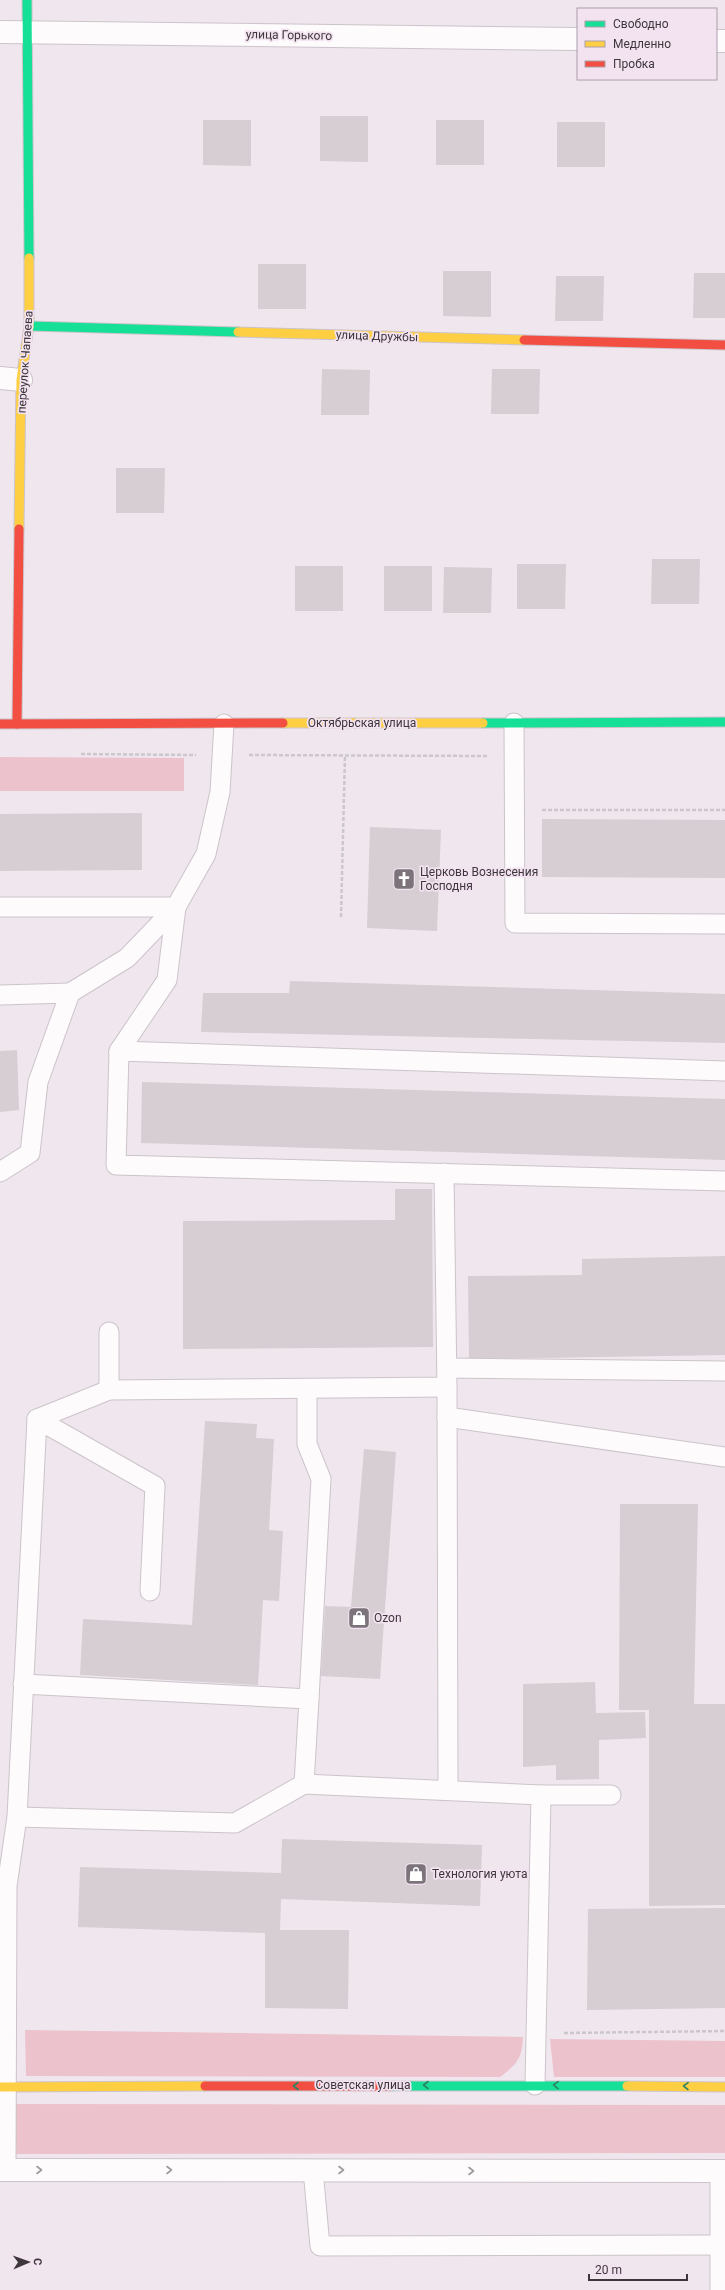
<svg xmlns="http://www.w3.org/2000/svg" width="725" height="2290" font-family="Roboto,sans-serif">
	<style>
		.green { fill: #ecc2cc }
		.building { fill: #d6ced3 }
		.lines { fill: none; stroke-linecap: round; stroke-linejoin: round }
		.lane-casing { stroke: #ccc4ca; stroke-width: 21 }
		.street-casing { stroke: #ccc4ca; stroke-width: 24 }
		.fast-casing { stroke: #ccc4ca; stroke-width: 11 }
		.slow-casing { stroke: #ccc4ca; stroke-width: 11 }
		.jam-casing { stroke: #ccc4ca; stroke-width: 11 }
		.path { stroke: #cbc7cb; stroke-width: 2.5; stroke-dasharray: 4 2; stroke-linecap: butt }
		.lane { stroke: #fdfbfc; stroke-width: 19 }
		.street { stroke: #fdfbfc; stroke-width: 22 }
		.fast { stroke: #16e098; stroke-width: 9 }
		.slow { stroke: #ffcf43; stroke-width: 9 }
		.jam { stroke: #f24e42; stroke-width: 9 }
		.oneway { stroke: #2b8365 }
		.oneway2 { stroke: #9d999c }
		.labels { text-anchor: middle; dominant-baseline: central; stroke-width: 3.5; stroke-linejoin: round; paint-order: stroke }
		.street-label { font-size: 12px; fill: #3d373c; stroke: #f3e3f1 }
		.poi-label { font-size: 12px; fill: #3d373c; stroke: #f3e3f1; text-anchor: start }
	</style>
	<rect width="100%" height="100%" fill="#f0e6ee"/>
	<g class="green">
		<polygon points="0,757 184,758 184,791 0,791"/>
		<path d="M25 2030 523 2037C522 2059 517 2064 500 2077L26 2076Z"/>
		<polygon points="550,2039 725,2041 725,2077 554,2077"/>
		<polygon points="0,2104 725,2105 725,2153 0,2154"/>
	</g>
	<g class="building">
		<polygon points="320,116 368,116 368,162 320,161"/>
		<polygon points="203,120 251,120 251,166 203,165"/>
		<rect x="436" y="120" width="48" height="45"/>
		<rect x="557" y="122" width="48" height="45"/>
		<rect x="258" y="264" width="48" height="45"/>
		<polygon points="443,271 491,271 491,317 443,316"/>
		<polygon points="694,273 725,273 725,318 693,318"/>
		<polygon points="556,276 604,276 603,321 555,321"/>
		<polygon points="322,369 370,370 369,415 321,415"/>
		<polygon points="492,369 540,369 539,414 491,414"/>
		<polygon points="116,468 165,468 164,513 116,513"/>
		<polygon points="652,559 700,559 699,604 651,604"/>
		<polygon points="517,564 566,564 565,609 517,609"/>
		<rect x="295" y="566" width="48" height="45"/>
		<rect x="384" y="566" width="48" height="45"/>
		<polygon points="444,567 492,568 491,613 443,613"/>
		<polygon points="142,813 142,870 0,871 0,814"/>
		<polygon points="542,819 725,820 725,878 542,877"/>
		<polygon points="370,827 441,830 437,931 367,928"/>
		<polygon points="290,981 725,994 725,1043 201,1032 203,993 289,993"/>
		<polygon points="17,1050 19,1110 0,1112 0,1051"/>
		<polygon points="142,1082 725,1099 725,1160 141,1143"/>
		<polygon points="395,1189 432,1189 433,1347 183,1349 183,1221 395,1220"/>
		<polygon points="725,1256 725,1355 469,1359 468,1276 582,1275 582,1259"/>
		<polygon points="205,1421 257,1424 256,1438 274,1439 269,1530 283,1531 279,1601 263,1600 258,1685 80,1675 83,1619 192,1625"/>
		<polygon points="364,1449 396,1452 380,1679 321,1676 325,1606 351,1607"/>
		<polygon points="620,1504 698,1504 694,1704 725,1704 725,1905 649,1906 649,1710 619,1710"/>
		<polygon points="595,1682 596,1713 645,1712 646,1738 599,1740 599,1779 556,1780 556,1765 523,1767 523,1684"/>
		<polygon points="282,1839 482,1845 480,1906 281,1899 280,1930 349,1930 348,2009 265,2008 265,1933 78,1927 80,1867 281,1873"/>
		<polygon points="725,1908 725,2008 587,2010 588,1909"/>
	</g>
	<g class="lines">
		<g class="lane-casing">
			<g id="lane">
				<polyline points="514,723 515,923 725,924"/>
				<polyline points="0,907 176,907 206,854 220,792 224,724"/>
				<polyline points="0,995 70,993"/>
				<polyline points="725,1071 119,1051 116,1165 725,1181"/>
				<polyline points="0,1172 30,1153 38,1082 70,993 127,958 176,907 167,980 119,1051"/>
				<polyline points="109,1332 109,1390"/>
				<polyline points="447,1368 725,1371"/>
				<polyline points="447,1387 448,1790"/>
				<polyline points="307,1389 307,1444 321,1479 309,1699"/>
				<polyline points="447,1417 725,1457"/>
				<polyline points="37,1419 155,1486 150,1591"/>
				<polyline points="23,1684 309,1699 304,1784"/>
				<polyline points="541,1795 611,1795"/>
				<polyline points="17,1817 235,1823 304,1784 541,1795 535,2085"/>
				<polyline points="6,2170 7,1886 17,1817 37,1419 109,1390 447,1387 444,1173"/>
				<polyline points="313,2170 320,2246 720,2245"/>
				<polyline points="720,2290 720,2171"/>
			</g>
		</g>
		<g class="street-casing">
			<g id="street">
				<polyline points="0,32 578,39"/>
				<polyline points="716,41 725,41"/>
				<polyline points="0,378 21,380"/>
				<polyline points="0,2170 725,2171"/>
			</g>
		</g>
		<g class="fast-casing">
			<g id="fast">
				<polyline points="27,0 29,258"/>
				<polyline points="29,326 238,332"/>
				<polyline points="483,723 725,722"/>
				<polyline points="390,2086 627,2086"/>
			</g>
		</g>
		<g class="slow-casing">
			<g id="slow">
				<polyline points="238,332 524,340"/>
				<polyline points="19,529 21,380 29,326 29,258"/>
				<polyline points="283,723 483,723"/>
				<polyline points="627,2086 725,2087"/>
				<polyline points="0,2087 205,2086"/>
			</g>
		</g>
		<g class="jam-casing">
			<g id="jam">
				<polyline points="524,340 725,345"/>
				<polyline points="0,724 283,723"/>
				<polyline points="17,724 19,529"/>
				<polyline points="205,2086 390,2086"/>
			</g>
		</g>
		<g class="path">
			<polyline points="81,754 196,755"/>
			<polyline points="249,755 488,756"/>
			<polyline points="542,810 725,810"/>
			<polyline points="341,917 345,755"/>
			<polyline points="564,2033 725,2031"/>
		</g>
		<use href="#lane" class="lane"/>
		<use href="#street" class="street"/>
		<use href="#fast" class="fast"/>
		<use href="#slow" class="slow"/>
		<use href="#jam" class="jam"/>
	</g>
	<defs><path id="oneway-chevron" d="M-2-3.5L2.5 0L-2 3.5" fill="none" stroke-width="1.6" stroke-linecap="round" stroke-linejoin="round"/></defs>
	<g class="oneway">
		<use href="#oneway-chevron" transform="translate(426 2085) rotate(180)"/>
		<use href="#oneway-chevron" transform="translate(556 2085) rotate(-179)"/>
		<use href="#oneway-chevron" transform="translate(296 2086) rotate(180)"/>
		<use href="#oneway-chevron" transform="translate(686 2086) rotate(-179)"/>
	</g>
	<g class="oneway2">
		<use href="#oneway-chevron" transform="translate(39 2170)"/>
		<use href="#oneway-chevron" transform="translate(169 2170)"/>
		<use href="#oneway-chevron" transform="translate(341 2170)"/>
		<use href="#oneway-chevron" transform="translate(471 2171)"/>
	</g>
	<defs>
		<g id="church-square" transform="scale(1.15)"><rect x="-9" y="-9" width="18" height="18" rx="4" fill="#7c747a" stroke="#f3e3f1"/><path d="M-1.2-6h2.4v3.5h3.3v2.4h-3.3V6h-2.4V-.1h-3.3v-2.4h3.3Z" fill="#fff"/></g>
		<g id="shop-square" transform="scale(1.15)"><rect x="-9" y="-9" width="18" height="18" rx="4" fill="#7c747a" stroke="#f3e3f1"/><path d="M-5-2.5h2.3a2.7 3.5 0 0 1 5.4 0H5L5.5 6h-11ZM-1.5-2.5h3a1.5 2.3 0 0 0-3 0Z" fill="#fff"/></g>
	</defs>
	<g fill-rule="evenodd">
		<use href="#church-square" x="404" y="879"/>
		<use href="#shop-square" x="359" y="1618"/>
		<use href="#shop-square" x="416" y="1874"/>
	</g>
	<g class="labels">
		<g class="street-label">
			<text transform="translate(289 35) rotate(1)">улица Горького</text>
			<text transform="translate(377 336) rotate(2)">улица Дружбы</text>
			<text transform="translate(25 362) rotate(-86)">переулок Чапаева</text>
			<text x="362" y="723">Октябрьская улица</text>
			<text x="363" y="2085">Советская улица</text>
		</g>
		<g class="poi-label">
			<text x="420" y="872">Церковь Вознесения<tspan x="420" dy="14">Господня</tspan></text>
			<text x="374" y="1618">Ozon</text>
			<text x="432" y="1874">Технология уюта</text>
		</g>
	</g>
	<rect x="577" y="8" width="140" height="72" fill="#f3e3f1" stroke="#aa9ea9"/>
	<rect x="585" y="21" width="20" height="6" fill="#16e098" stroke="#aa9ea9"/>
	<text x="613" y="28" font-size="12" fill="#3d373c">Свободно</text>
	<rect x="585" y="41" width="20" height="6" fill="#ffcf43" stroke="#aa9ea9"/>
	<text x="613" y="48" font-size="12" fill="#3d373c">Медленно</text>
	<rect x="585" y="61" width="20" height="6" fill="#f24e42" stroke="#aa9ea9"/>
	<text x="613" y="68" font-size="12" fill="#3d373c">Пробка</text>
	<g transform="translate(28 2262) rotate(88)" stroke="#f3e3f1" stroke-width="3" paint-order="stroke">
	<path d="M0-3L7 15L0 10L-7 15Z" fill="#3d373c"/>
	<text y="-6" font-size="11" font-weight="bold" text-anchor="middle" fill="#3d373c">С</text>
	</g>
	<path d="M589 2274v6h98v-6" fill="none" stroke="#3d373c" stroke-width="2"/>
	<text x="595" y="2274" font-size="12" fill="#3d373c" stroke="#f3e3f1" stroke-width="3" paint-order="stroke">20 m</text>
</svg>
